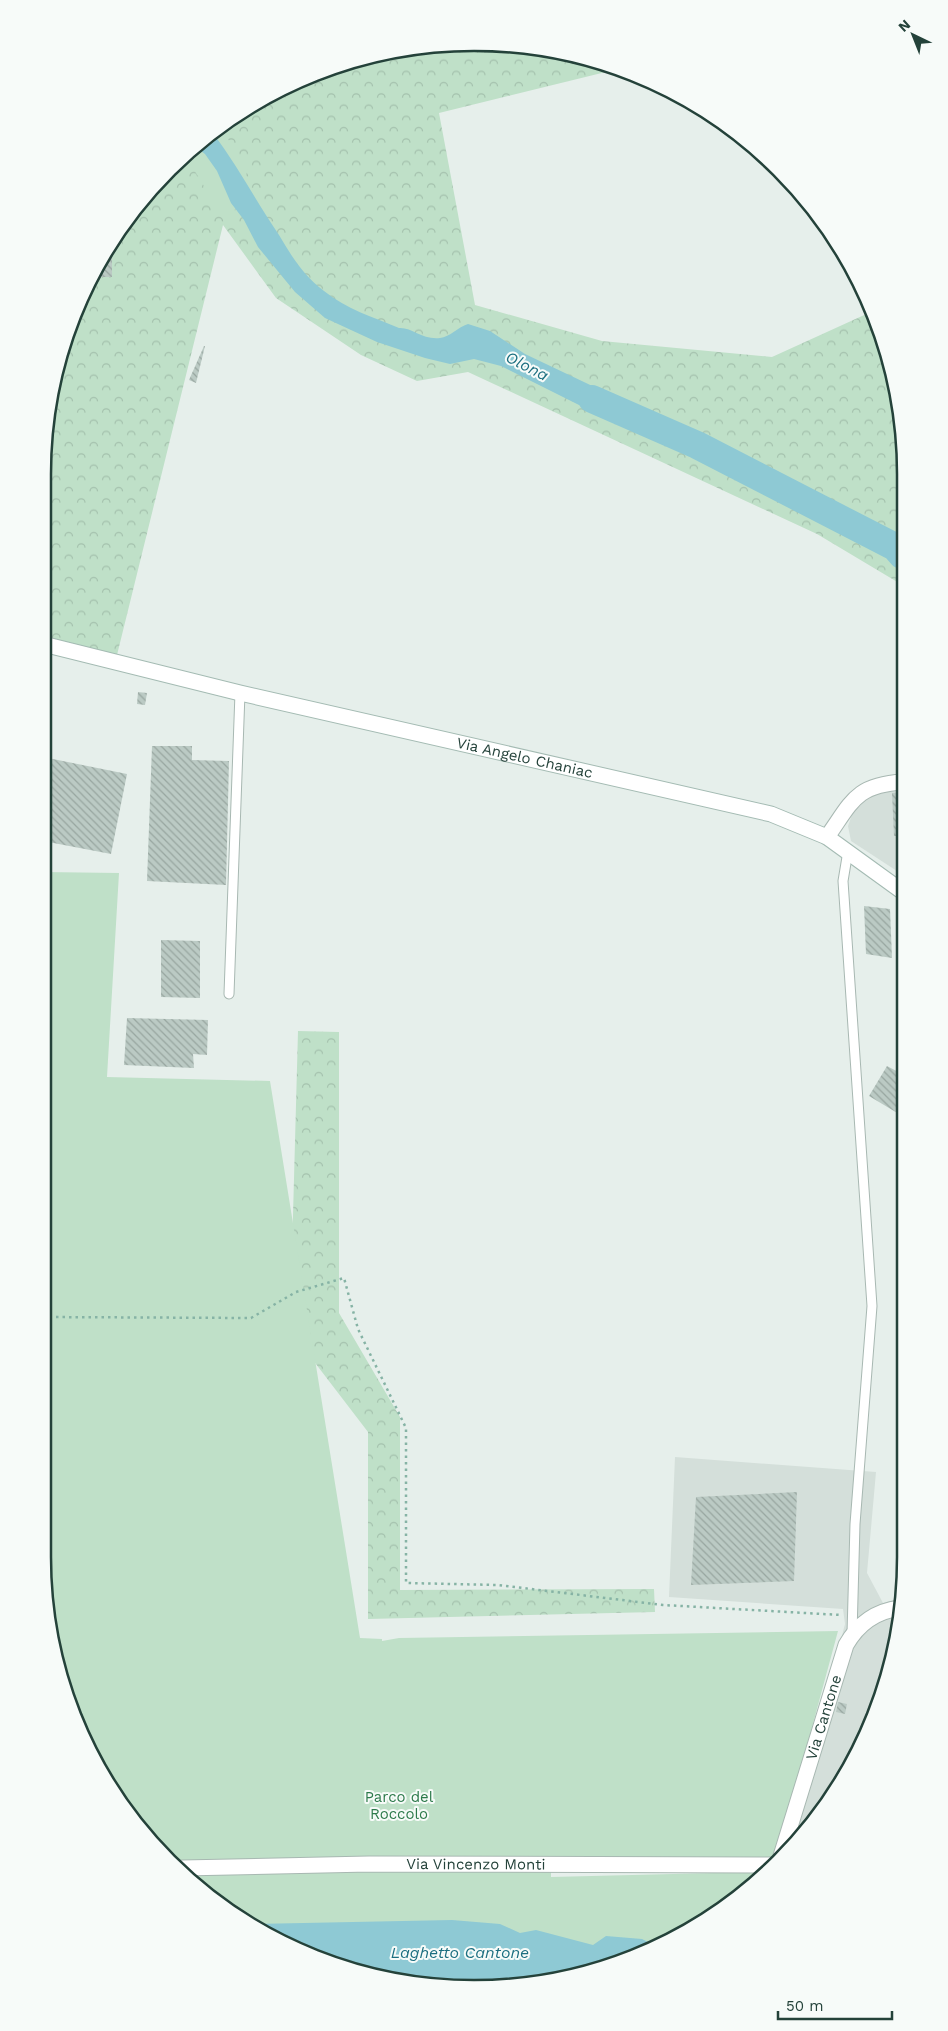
<svg xmlns="http://www.w3.org/2000/svg" width="948" height="2031" font-family="'Work Sans',sans-serif">
	<style>
		.built { fill: #d4dfda }
		.forest { fill: url(#forest-crowns) }
		.park { fill: #bfe0c8 }
		.water { fill: #8ec9d4 }
		.lines { fill: none; stroke-linecap: round; stroke-linejoin: round }
		.river { stroke: #8ec9d4; stroke-width: 28 }
		.building { fill: url(#building-back-hatch) }
		.lane-casing { stroke: #a8b8b2; stroke-width: 11 }
		.street-casing { stroke: #a8b8b2; stroke-width: 17 }
		.secondary-casing { stroke: #a4bbb3; stroke-width: 17 }
		.path { stroke: #86b3a5; stroke-width: 2.5; stroke-dasharray: 2.5 4; stroke-linecap: butt }
		.lane { stroke: #fff; stroke-width: 9 }
		.street { stroke: #fff; stroke-width: 15 }
		.secondary { stroke: #fff; stroke-width: 15 }
		.labels { text-anchor: middle; dominant-baseline: central; stroke-width: 4; stroke-linejoin: round; paint-order: stroke }
		.street-label { font-size: 15px; fill: #24423a; stroke: #f7fbf9 }
		.park-label { font-size: 15px; fill: #2d7a4b; stroke: #f7fbf9 }
		.water-label { font-size: 16px; font-style: italic; fill: #1c6f80; stroke: #f7fbf9 }
		.rim { fill: none; stroke: #24423a; stroke-width: 2.5 }
	</style>
	<defs>
		<pattern id="forest-crowns" width="20" height="18" patternUnits="userSpaceOnUse" patternTransform="scale(1.25)"><rect width="20" height="18" fill="#bfe0c8"/><path d="M2 6a3 3 0 1 1 6 0M12 15a3 3 0 1 1 6 0" fill="none" stroke="#a4c1ad"/></pattern>
		<pattern id="building-back-hatch" width="6" height="6" patternUnits="userSpaceOnUse" patternTransform="scale(1.25)"><rect width="6" height="6" fill="#bbcac4"/><path d="M-1 5l2 2M0 0l6 6M5-1l2 2" fill="none" stroke="#98a6a0"/></pattern>
	</defs>
	<rect width="100%" height="100%" fill="#e6efeb"/>
	<g class="built">
		<polygon points="903,791 903,875 851,841 848,826 854,809 876,792"/>
		<polygon points="675,1457 876,1472 867,1573 883,1603 901,1598 897,1641 873,1722 798,1842 786,1852 845,1624 843,1609 669,1597"/>
	</g>
	<g class="forest">
		<polygon points="474,43 558,51 618,69 439,113 475,305 602,341 772,357 873,311 902,417 902,588 899,583 817,534 468,372 417,381 361,355 276,298 223,225 117,655 43,636 43,474 51,390 75,309 115,235 169,169 234,115 309,75 390,51"/>
		<polygon points="298,1031 339,1032 339,1313 400,1417 400,1590 654,1589 655,1612 368,1619 368,1432 296,1338 291,1289"/>
	</g>
	<g class="park">
		<polygon points="220,127 248,169 234,212 227,216 213,201 185,155"/>
		<polygon points="43,872 119,873 107,1077 270,1081 360,1638 382,1639 382,1641 399,1638 838,1631 777,1857 551,1872 551,1877 754,1872 753,1879 689,1931 612,1966 531,1985 390,1980 259,1931 149,1841 100,1772 65,1696 43,1557"/>
	</g>
	<g class="water">
		<path d="M213 133C237 165 256 201 279 235 292 257 303 275 324 291 346 309 373 317 399 328 412 327 422 340 440 338 450 337 458 327 468 324L490 331 525 354 626 402 623 424 599 415 501 366 474 359 450 364 425 358 377 342 325 318 295 292 258 247 244 220 231 203 217 171 205 154 196 147Z"/>
		<polygon points="452,1920 500,1924 520,1933 536,1930 593,1945 606,1936 642,1939 656,1946 612,1966 531,1985 390,1980 259,1931 250,1924"/>
	</g>
	<g class="lines">
		<polyline class="river" points="592,399 697,445 895,547 902,555"/>
	</g>
	<g class="building">
		<polygon points="112,241 112,277 92,277"/>
		<polygon points="204,346 205,346 196,383 189,380"/>
		<polygon points="138,692 147,693 145,705 137,704"/>
		<polygon points="152,746 192,746 192,760 229,761 226,885 147,881"/>
		<polygon points="43,757 127,774 111,854 43,841"/>
		<polygon points="903,792 903,836 894,836 892,793"/>
		<polygon points="864,906 890,909 892,958 866,954"/>
		<polygon points="161,940 200,941 200,998 161,997"/>
		<polygon points="127,1018 208,1020 207,1055 193,1054 194,1068 124,1065"/>
		<polygon points="887,1066 904,1075 904,1117 869,1096"/>
		<polygon points="797,1492 794,1581 691,1585 696,1497"/>
		<polygon points="838,1702 847,1704 845,1714 836,1712"/>
	</g>
	<g class="lines">
		<g class="lane-casing">
			<g id="lane">
				<polyline points="848,851 843,881 872,1306 855,1524 852,1634"/>
				<polyline points="229,994 240,693"/>
			</g>
		</g>
		<g class="street-casing">
			<g id="street">
				<path d="M827 837C852 802 855 785 903 782"/>
				<path id="s1" d="M781 1856 846 1645C858 1624 876 1611 900 1608"/>
				<path id="s2" d="M182 1868 369 1864 770 1865"/>
			</g>
		</g>
		<g class="secondary-casing">
			<g id="secondary">
				<path id="s3" d="M43 644 240 693 771 814 827 837 903 892"/>
			</g>
		</g>
		<polyline class="path" points="43,1317 251,1318 296,1292 344,1278 358,1329 406,1428 406,1583 498,1585 663,1605 841,1615"/>
		<use href="#lane" class="lane"/>
		<use href="#street" class="street"/>
		<use href="#secondary" class="secondary"/>
	</g>
	<g class="labels">
		<g class="street-label">
			<text stroke="none"><textPath href="#s3" startOffset="495">Via Angelo Chaniac</textPath></text>
			<text stroke="none"><textPath href="#s1" startOffset="145">Via Cantone</textPath></text>
			<text stroke="none"><textPath href="#s2" startOffset="294">Via Vincenzo Monti</textPath></text>
		</g>
		<g class="park-label">
			<text x="399" y="1797">Parco del<tspan x="399" dy="17">Roccolo</tspan></text>
		</g>
		<g class="water-label">
			<text transform="translate(527 366) rotate(27)">Olona</text>
			<text x="460" y="1952">Laghetto Cantone</text>
		</g>
	</g>
	<path d="M0 0H948V2031H0ZM474 51H474A423 423 0 0 1 897 474V1557A423 423 0 0 1 474 1980H474A423 423 0 0 1 51 1557V474A423 423 0 0 1 474 51Z" fill="#f7fbf9" fill-rule="evenodd"/>
	<path class="rim" d="M474 51H474A423 423 0 0 1 897 474V1557A423 423 0 0 1 474 1980H474A423 423 0 0 1 51 1557V474A423 423 0 0 1 474 51Z"/>
	<g transform="translate(913 35) rotate(317)" stroke="#f7fbf9" stroke-width="4" paint-order="stroke">
	<path d="M0-4L9 19L0 12L-9 19Z" fill="#24423a"/>
	<text y="-8" font-size="14" font-weight="bold" text-anchor="middle" fill="#24423a">N</text>
	</g>
	<path d="M778 2011v8h114v-8" fill="none" stroke="#24423a" stroke-width="2.5"/>
	<text x="786" y="2011" font-size="15" fill="#24423a" stroke="#f7fbf9" stroke-width="4" paint-order="stroke">50 m</text>
</svg>
